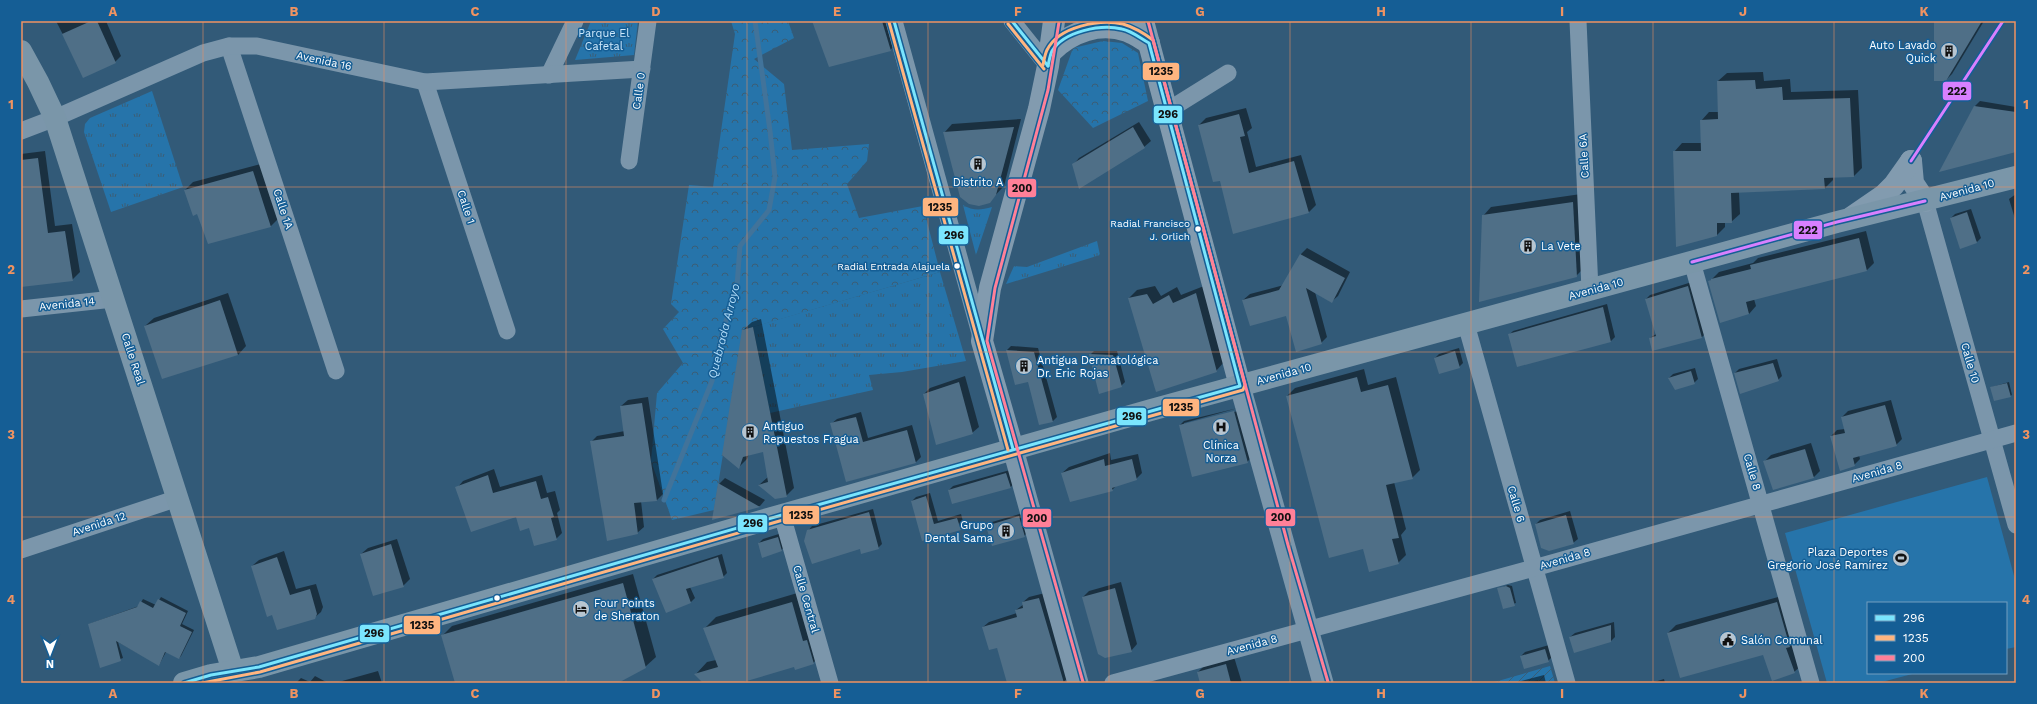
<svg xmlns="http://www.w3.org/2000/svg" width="2037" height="704" font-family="'Work Sans',sans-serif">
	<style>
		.grass { fill: url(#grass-tufts) }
		.forest { fill: url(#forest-crowns) }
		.garden { fill: url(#garden-furrows) }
		.pitch { fill: #2674aa }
		.shadow { fill: #0007 }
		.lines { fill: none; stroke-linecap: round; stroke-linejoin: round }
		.stream { stroke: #41739a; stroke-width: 5 }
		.building { fill: #4f6f87 }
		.minor { stroke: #7b96ab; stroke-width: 17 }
		.tertiary { stroke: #7b96ab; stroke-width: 21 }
		.secondary { stroke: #829baf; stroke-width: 22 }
		.primary { stroke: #7a96a9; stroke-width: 22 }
		.bus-1-casing { stroke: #155e95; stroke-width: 6 }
		.bus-2-casing { stroke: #155e95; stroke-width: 6 }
		.bus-3-casing { stroke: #155e95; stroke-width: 6 }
		.bus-4-casing { stroke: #155e95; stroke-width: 6 }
		.bus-1 { stroke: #7ae5fd; stroke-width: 3 }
		.bus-2 { stroke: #ffb580; stroke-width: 3 }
		.bus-3 { stroke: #ff8098; stroke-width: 3 }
		.bus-4 { stroke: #d880ff; stroke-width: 3 }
		.grid { fill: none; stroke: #f09361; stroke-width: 1; stroke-opacity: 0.55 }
		.bus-dot { fill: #fff; stroke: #155e95; stroke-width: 1.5 }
		.labels { text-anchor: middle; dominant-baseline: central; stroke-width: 3; stroke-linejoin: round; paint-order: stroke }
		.bus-label { font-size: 10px; fill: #fff; stroke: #155e95; text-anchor: end }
		.park-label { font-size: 11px; fill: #cde9fc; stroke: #155e95 }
		.poi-label { font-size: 11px; fill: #fff; stroke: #155e95; text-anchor: start }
		.street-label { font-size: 11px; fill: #fff; stroke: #155e95 }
		.water-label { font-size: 12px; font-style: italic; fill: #b2dcf8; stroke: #155e95 }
		.line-badge { stroke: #155e95; stroke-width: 1.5 }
		.pale-badge-label { font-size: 11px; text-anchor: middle; font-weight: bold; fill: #111 }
		.neatline { fill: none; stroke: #f09361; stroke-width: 1.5 }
		.grid-label { font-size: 13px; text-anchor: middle; font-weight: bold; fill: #f09361 }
	</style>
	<defs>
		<pattern id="grass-tufts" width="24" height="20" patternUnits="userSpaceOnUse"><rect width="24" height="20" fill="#2674aa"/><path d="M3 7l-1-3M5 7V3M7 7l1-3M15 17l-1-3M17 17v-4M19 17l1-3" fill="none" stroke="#3b5e76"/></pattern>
		<pattern id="forest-crowns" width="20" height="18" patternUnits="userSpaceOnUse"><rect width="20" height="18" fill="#2674aa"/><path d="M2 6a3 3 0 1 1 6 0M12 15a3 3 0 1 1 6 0" fill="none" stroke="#3b5e76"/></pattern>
		<pattern id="garden-furrows" width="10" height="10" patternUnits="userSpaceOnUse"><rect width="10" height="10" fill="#2674aa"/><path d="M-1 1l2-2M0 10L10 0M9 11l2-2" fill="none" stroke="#3b5e76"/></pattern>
	</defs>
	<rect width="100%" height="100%" fill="#325a78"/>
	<g class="grass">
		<polygon points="591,21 638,21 634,55 575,60"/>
		<polygon points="152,91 183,187 111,212 84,132 85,124 90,118"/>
		<path d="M963 205C973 211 981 210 992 207L976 255Z"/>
		<polygon points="1097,241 1100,255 1006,284 1014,266 1027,267"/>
		<polygon points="940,272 966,361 902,372 869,375 873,390 770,413 753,327"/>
	</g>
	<g class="forest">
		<polygon points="731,21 788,21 794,38 754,59 784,84 792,150 869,144 867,161 847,184 859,218 923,206 940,272 743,330 714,510 672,520 651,461 657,393 683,363 663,329 679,312 671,304 689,185 713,187 735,34"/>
		<polygon points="1103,41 1122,43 1138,53 1148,101 1093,128 1058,90 1073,48"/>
	</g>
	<polygon class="garden" points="1550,666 1555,683 1539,683 1538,680 1526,683 1491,683"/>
	<polygon class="pitch" points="1987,477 2016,583 2016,647 2006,649 2006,603 1868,603 1868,673 1916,673 1878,683 1827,683 1785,533"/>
	<g class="shadow">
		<polygon points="56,21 106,21 121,56 115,62 84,76"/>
		<polygon points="814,21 890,21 897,44 890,50"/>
		<polygon points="1935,21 1984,21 1952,74 1946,80"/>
		<polygon points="1763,72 1764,81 1790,79 1791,92 1858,90 1862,168 1854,176 1833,177 1833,180 1825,188 1739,192 1740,214 1731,222 1725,222 1725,227 1717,235 1674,152 1682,143 1701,143 1701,121 1709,112 1719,112 1718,81 1727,73"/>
		<polygon points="1980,101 2016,107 2016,151 1975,106"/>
		<polygon points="1246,108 1252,128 1247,132 1256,167 1301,155 1316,205 1309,212 1220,180 1199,125 1206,118"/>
		<polygon points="1021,119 1004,186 989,202 944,133 952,124"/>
		<polygon points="1139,122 1151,141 1144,147 1073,165 1079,158"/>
		<polygon points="45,151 55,226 72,224 80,272 72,280 21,286 21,154"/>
		<polygon points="261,164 279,218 271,226 209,242 198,213 185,190 193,182"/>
		<polygon points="1581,194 1585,267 1576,276 1483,216 1491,207"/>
		<polygon points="2016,194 2016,222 2009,199"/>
		<polygon points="1971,209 1981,238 1977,242 1951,218 1955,214"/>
		<polygon points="1866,231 1874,263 1867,270 1754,299 1756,306 1749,314 1709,282 1719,272 1753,263 1758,258"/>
		<polygon points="1307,248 1350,272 1338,296 1331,302 1315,292 1327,337 1321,343 1286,314 1243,300 1250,294 1284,285 1301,254"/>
		<polygon points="1692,282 1706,333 1702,337 1650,338 1656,334 1646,299 1650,295"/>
		<polygon points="1155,286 1161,296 1177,287 1181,295 1204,286 1224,362 1216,371 1129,298 1137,290"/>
		<polygon points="228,293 246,346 238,355 145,326 154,318"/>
		<polygon points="1607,304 1615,337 1611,341 1518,366 1509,335 1513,331"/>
		<polygon points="761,319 794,488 786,496 759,485 768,477 764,451 749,454 747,459 739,467 743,330 752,322"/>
		<polygon points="1011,346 1038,348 1057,417 1053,421 1040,424 1029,381 1007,350"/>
		<polygon points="1459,348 1463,363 1459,367 1435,358 1439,354"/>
		<polygon points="1094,351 1117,351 1125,382 1121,386 1090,355"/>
		<polygon points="1777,359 1782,376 1778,380 1735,373 1739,369"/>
		<polygon points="1695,368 1698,379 1694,383 1669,378 1673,374"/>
		<polygon points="1364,369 1368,385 1396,377 1420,470 1412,478 1394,482 1406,529 1401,535 1406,555 1398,563 1363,548 1287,396 1295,388"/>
		<polygon points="965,376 979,427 972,433 924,394 930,388"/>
		<polygon points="2009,382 2012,395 2010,396 1992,387"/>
		<polygon points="648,397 663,494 657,500 641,501 644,527 637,533 591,442 597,436 625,431 621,406 628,400"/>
		<polygon points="1891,400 1902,439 1896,445 1859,455 1860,459 1854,465 1831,436 1837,430 1845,429 1842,417 1848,411"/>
		<polygon points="1238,408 1184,423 1184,425 1238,411 1251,458 1247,462 1180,425 1184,421"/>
		<polygon points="861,412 868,438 912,425 921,457 916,462 847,481 831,424 837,419"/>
		<polygon points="1811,443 1820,471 1814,477 1764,462 1771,455"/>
		<polygon points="1110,453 1111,460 1138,454 1142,473 1136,479 1117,485 1112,490 1062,473 1069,467"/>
		<polygon points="494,469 500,487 542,475 547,493 555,491 560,510 557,513 562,533 556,539 530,527 517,516 457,488 463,481"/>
		<polygon points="1010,470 1014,483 1010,488 949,490 953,486"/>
		<polygon points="725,478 765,500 760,506 713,519 719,484"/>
		<polygon points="930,493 938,521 961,514 964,525 960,529 923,540 912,501 916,497"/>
		<polygon points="873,509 882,544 878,548 860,548 808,531 812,526"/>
		<polygon points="1570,511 1578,539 1573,543 1536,524 1540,520"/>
		<polygon points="1023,513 1028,532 1024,536 988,526 992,522"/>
		<polygon points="782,533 786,546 781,550 759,543 763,539"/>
		<polygon points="397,539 410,579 403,586 361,554 368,548"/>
		<polygon points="284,551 296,589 316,584 323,607 321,612 314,618 252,566 259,560"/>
		<polygon points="722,554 727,573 723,577 690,587 695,598 691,602 653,579 657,575"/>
		<polygon points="633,574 656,657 645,667 616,683 456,683 442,636 452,626"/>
		<polygon points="1121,582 1137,644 1131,651 1083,597 1089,591"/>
		<polygon points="1508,585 1512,586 1516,603 1503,607 1498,589"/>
		<polygon points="804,591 825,651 813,663 794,665 737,683 704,683 696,674 707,662 716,660 704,629 716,617"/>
		<polygon points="1045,593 1069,677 1062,683 1008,683 997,646 983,627 989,622 1017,613 1016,610 1024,604 1023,602 1029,597"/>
		<polygon points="1785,595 1802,665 1794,672 1763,654 1668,633 1676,625"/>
		<polygon points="161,597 188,611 182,624 194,630 181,656 179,658 166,652 159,665 118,642 123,658 101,666 89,624 139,606 143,599 156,605"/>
		<polygon points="1614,622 1615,637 1611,641 1570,637 1575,633"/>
		<polygon points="1549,645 1552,657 1548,661 1521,656 1525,652"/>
		<polygon points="1234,657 1242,683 1201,683 1198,672 1206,664"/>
		<polygon points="378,671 382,683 335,683"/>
		<polygon points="1544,675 1546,683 1514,683"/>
		<polygon points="315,676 328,683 296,683 301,678 310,682"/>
		<polygon points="1664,679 1665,683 1651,683"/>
	</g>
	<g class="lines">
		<polyline class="stream" points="664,500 712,381 721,337 737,286 740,246 769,210 775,177 770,131 755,21"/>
	</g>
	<g class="building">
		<polygon points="91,21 97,21 116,63 83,78 62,34"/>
		<polygon points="812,21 882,21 891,51 829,67"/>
		<polygon points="1934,21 1982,21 1946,81 1934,81"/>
		<polygon points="1755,80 1756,89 1782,87 1783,100 1850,98 1854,177 1824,178 1825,189 1731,193 1732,223 1717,223 1717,236 1676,247 1673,151 1701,151 1700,120 1718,119 1717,81"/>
		<polygon points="1974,106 2016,112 2016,152 1939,172"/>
		<polygon points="1239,114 1245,136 1240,137 1249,173 1294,161 1309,213 1233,234 1220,181 1213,182 1198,125"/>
		<polygon points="1014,127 996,195 990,203 979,206 969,204 960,197 943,132"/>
		<polygon points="1133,127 1145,148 1079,189 1072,164"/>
		<polygon points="38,158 48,233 65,231 73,281 21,287 21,160"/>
		<polygon points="253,171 271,227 208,244 197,214 193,216 184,190"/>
		<polygon points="1573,202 1577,277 1479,302 1482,215"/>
		<polygon points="1967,212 1977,243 1960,249 1950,218"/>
		<polygon points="1859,238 1867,271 1746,302 1749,314 1720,323 1708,281 1711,280 1711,279 1751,269 1750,265"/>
		<polygon points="1300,254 1345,278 1332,303 1306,288 1322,344 1296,352 1286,316 1250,326 1242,300 1279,290"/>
		<polygon points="1688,286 1702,338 1652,351 1649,338 1656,336 1645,299"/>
		<polygon points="1196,293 1217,372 1156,392 1128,298 1147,294 1153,304 1169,295 1173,303"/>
		<polygon points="220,300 238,355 162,379 144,326"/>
		<polygon points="1603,307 1611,342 1517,367 1508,334"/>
		<polygon points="753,327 787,497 775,499 758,485 768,482 763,452 743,457 739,469 722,455 742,330"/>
		<polygon points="1006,350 1034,352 1053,422 1039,425 1028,382 1015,385"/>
		<polygon points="1455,351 1460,368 1439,374 1434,358"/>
		<polygon points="1089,354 1113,355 1122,387 1099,394"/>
		<polygon points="1773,363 1779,381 1740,394 1734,373"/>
		<polygon points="1691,371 1695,384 1675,390 1668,378"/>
		<polygon points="1357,377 1361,392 1388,385 1413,479 1386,485 1399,538 1392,539 1399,564 1369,572 1363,549 1329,558 1286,396"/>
		<polygon points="959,382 973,434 936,445 923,394"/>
		<polygon points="2007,383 2011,397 1994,401 1990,387"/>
		<polygon points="642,403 657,501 634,503 638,534 607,541 590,441 624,436 620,406"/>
		<polygon points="1885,405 1897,446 1853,458 1855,466 1840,471 1830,436 1845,433 1841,417"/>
		<polygon points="1234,411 1248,463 1192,477 1179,425"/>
		<polygon points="856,417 863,442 907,430 916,463 846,482 830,423"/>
		<polygon points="1805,449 1814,478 1773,490 1763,461"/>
		<polygon points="1104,459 1105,466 1132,459 1137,480 1112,488 1113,491 1070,502 1061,473"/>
		<polygon points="1006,473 1011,488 952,504 948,490"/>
		<polygon points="488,475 493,493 536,481 541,499 548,497 554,517 551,518 557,540 534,546 529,528 520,531 516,517 471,532 455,487"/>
		<polygon points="718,483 760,507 712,520"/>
		<polygon points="926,496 934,524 957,518 961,530 922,541 911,501"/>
		<polygon points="869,512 879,549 861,554 860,549 812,564 804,541 807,530"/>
		<polygon points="1566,515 1574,544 1549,551 1541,548 1535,524"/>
		<polygon points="1019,516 1025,537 992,546 986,526"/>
		<polygon points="778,537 782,551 762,558 758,543"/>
		<polygon points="391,544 404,587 373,596 360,554"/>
		<polygon points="277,557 290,595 310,589 317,614 315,619 277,630 272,615 267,617 251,566"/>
		<polygon points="718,557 724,578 686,589 691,603 666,613 652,579"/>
		<polygon points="623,583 646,668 618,683 455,683 441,635"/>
		<polygon points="1506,586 1510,588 1515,606 1503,609 1497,588"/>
		<polygon points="1115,588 1132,652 1105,658 1098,654 1082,597"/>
		<polygon points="1039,598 1064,683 1007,683 997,648 989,650 982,627 1017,617 1015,610 1023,608 1022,602"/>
		<polygon points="158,599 186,613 180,626 192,632 179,659 165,652 159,666 116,641 121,661 100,668 88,624 137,607 140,601 153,608"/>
		<polygon points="792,602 803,641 807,640 814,664 795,670 794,667 740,683 703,683 694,674 718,667 703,628"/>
		<polygon points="1777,602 1790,647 1786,648 1795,673 1772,681 1763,655 1680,678 1667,633"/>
		<polygon points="1611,625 1611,642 1574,653 1569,637"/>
		<polygon points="1545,649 1549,662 1524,669 1520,656"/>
		<polygon points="1226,664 1231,683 1200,683 1197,672"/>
	</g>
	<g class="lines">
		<g class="minor">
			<polyline points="894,21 981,337"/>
			<polyline points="1012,21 1048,66"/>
			<polyline points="1578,21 1590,290"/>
			<polyline points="229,46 336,371"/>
			<polyline points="549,75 575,21"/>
			<polyline points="425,82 507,331"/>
			<polyline points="1167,111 1228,73"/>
			<polyline points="21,131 55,118 203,53 229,46 257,46 425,82 642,69"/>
			<polyline points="629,161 648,21"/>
			<polyline points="1925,201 2016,525"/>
			<polyline points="1692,262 1811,683"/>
			<polyline points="21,309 113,299"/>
			<polyline points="1466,324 1567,683"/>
			<polyline points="782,515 830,683"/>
			<polyline points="21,550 178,498"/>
			<polyline points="1113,683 1534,568 2016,433"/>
		</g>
		<g class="tertiary">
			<polyline points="1240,386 1323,683"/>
			<polyline points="1013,449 1078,683"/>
		</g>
		<g class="secondary">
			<polyline points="1143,21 1240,386"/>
			<path d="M1052 51C1071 32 1100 21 1127 31 1135 34 1142 39 1149 43"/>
			<polyline points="1911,161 1913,183 1925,201"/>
			<polyline points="1852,217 1884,195 1894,185 1911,161"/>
			<polyline points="1013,449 982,341 990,288 1039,109 1048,66 1054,21"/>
		</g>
		<g class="primary">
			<polyline points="21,51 38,82 55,118 233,671"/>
			<polyline points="184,683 211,675 259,667 782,515 1151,410 1837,222 2016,177"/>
		</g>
		<g class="bus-1-casing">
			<g id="bus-1">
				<polyline points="894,21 1013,449"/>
				<polyline points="1012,21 1048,66"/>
				<path d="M184 683 211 675 259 667 782 515 1240 386 1149 43C1140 38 1132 31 1122 29 1101 24 1064 31 1052 51 1050 55 1049 61 1048 66"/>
			</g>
		</g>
		<g class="bus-2-casing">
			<g id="bus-2">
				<polyline points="889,22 1008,450"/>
				<polyline points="1008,24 1044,69"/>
				<path d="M202 683 260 672 783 520 1243 390 1245 385 1153 40C1145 34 1133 27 1123 24 1100 19 1059 26 1047 50 1045 54 1044 60 1043 65"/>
			</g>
		</g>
		<g class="bus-3-casing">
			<g id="bus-3">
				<polyline points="1148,21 1288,545 1328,682"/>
				<polyline points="1059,22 1048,90 995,288 987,341 1083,682"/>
			</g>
		</g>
		<g class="bus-4-casing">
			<g id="bus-4">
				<polyline points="1911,161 2003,21"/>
				<polyline points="1692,262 1837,222 1925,201"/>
			</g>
		</g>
		<use href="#bus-1" class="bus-1"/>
		<use href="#bus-2" class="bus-2"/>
		<use href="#bus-3" class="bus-3"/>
		<use href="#bus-4" class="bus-4"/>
	</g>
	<path class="grid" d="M203 21V683M384 21V683M566 21V683M747 21V683M928 21V683M1109 21V683M1290 21V683M1471 21V683M1653 21V683M1834 21V683M21 187H2016M21 352H2016M21 517H2016"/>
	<defs>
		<g id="building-disc" transform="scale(0.9)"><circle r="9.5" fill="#b7c5d0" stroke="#155e95"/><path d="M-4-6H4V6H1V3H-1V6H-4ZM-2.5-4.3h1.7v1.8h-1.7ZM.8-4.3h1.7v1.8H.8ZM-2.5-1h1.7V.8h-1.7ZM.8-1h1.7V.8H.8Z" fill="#111"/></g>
		<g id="hospital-disc" transform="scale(0.9)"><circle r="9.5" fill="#b7c5d0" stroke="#155e95"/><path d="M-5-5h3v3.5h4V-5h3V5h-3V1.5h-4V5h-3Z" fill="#111"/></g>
		<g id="stadium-disc" transform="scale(0.9)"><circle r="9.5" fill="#b7c5d0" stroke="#155e95"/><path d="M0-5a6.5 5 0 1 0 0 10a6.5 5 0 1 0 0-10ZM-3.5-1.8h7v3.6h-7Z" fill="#111"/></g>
		<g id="hotel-disc" transform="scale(0.9)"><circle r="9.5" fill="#b7c5d0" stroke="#155e95"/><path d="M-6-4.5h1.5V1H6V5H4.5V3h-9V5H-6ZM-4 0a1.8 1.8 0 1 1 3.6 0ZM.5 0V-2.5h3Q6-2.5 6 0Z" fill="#111"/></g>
		<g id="civic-disc" transform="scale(0.9)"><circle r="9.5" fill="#b7c5d0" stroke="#155e95"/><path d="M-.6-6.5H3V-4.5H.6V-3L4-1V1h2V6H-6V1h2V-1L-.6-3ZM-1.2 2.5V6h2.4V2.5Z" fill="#111"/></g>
	</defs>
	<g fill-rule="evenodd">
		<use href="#building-disc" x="1949" y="51"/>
		<use href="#building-disc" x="978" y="164"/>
		<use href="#building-disc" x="1528" y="246"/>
		<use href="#building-disc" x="1024" y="366"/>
		<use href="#hospital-disc" x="1221" y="427"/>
		<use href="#building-disc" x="750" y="432"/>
		<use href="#building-disc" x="1006" y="531"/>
		<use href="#stadium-disc" x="1901" y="558"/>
		<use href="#hotel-disc" x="581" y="609"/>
		<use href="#civic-disc" x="1728" y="640"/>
	</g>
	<g class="bus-dot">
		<circle cx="1198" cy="229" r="3.5"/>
		<circle cx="957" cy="266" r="3.5"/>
		<circle cx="497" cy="598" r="3.5"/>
	</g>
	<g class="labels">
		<g class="bus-label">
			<text x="1190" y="223">Radial Francisco<tspan x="1190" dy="13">J. Orlich</tspan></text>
			<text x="950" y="266">Radial Entrada Alajuela</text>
		</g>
		<g class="park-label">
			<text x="604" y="33">Parque El<tspan x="604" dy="13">Cafetal</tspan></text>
		</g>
		<g class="poi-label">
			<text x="1936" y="45" text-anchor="end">Auto Lavado<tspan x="1936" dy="13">Quick</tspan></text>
			<text x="978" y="182" text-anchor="middle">Distrito A</text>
			<text x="1541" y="246">La Vete</text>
			<text x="1037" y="360">Antigua Dermatológica<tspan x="1037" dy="13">Dr. Eric Rojas</tspan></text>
			<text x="763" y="426">Antiguo<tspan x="763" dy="13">Repuestos Fragua</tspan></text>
			<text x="1221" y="445" text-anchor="middle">Clínica<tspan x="1221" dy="13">Norza</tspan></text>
			<text x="993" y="525" text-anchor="end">Grupo<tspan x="993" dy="13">Dental Sama</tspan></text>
			<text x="1888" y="552" text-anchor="end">Plaza Deportes<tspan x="1888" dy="13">Gregorio José Ramírez</tspan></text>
			<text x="594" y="603">Four Points<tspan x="594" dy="13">de Sheraton</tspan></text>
			<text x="1741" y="640">Salón Comunal</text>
		</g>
		<g class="street-label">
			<text transform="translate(324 61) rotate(12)">Avenida 16</text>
			<text transform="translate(639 91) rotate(-82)">Calle 0</text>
			<text transform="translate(1584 156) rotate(-93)">Calle 6A</text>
			<text transform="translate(1967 190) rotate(-15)">Avenida 10</text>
			<text transform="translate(466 207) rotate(72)">Calle 1</text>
			<text transform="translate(283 209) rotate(72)">Calle 1A</text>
			<text transform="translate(1596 289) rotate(-15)">Avenida 10</text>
			<text transform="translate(67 304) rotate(-6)">Avenida 14</text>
			<text transform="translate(133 359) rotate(72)">Calle Real</text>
			<text transform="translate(1970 363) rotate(74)">Calle 10</text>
			<text transform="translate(1284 374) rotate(-15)">Avenida 10</text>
			<text transform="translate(1752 472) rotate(74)">Calle 8</text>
			<text transform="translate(1877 472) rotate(-16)">Avenida 8</text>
			<text transform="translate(1516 504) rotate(74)">Calle 6</text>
			<text transform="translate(99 524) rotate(-18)">Avenida 12</text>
			<text transform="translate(1565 559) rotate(-16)">Avenida 8</text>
			<text transform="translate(806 599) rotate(74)">Calle Central</text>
			<text transform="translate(1252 645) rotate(-15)">Avenida 8</text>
		</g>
		<g class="water-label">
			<text transform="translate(724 331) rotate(-76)">Quebrada Arroyo</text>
		</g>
	</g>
	<g class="line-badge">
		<rect x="1142" y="62" width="38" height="19" rx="4" fill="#ffb580"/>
		<rect x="1942" y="81" width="30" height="20" rx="4" fill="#d880ff"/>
		<rect x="1153" y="105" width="30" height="19" rx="4" fill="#7ae5fd"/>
		<rect x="1007" y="178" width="30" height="20" rx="4" fill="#ff8098"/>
		<rect x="922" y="197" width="37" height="20" rx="4" fill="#ffb580"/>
		<rect x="1793" y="220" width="30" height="20" rx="4" fill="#d880ff"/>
		<rect x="938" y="225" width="31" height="20" rx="4" fill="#7ae5fd"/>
		<rect x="1162" y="398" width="38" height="19" rx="4" fill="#ffb580"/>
		<rect x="1116" y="407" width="31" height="19" rx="4" fill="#7ae5fd"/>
		<rect x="782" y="505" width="38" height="20" rx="4" fill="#ffb580"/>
		<rect x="1265" y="508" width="31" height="19" rx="4" fill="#ff8098"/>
		<rect x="1022" y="508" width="30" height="20" rx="4" fill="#ff8098"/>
		<rect x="737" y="514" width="31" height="19" rx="4" fill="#7ae5fd"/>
		<rect x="403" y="615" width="38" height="20" rx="4" fill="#ffb580"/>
		<rect x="359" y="624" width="31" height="19" rx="4" fill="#7ae5fd"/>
	</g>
	<g class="pale-badge-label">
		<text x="1161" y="75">1235</text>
		<text x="1957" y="95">222</text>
		<text x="1168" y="118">296</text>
		<text x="1022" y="192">200</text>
		<text x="940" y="211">1235</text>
		<text x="1808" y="234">222</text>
		<text x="954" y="239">296</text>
		<text x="1181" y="411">1235</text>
		<text x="1132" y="420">296</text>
		<text x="801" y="519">1235</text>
		<text x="1281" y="521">200</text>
		<text x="1037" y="522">200</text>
		<text x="753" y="527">296</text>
		<text x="422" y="629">1235</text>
		<text x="374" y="637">296</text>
	</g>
	<rect width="2037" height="704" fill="none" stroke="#155e95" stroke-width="44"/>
	<rect x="1867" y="602" width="140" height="72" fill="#155e95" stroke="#739ebf"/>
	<rect x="1875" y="615" width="20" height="6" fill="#7ae5fd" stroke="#739ebf"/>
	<text x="1903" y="622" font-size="12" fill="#ffffff">296</text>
	<rect x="1875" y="635" width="20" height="6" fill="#ffb580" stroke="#739ebf"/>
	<text x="1903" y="642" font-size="12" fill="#ffffff">1235</text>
	<rect x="1875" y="655" width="20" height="6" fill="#ff8098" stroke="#739ebf"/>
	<text x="1903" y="662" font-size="12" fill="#ffffff">200</text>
	<g transform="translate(50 654) rotate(180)" stroke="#155e95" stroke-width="3" paint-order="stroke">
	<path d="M0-3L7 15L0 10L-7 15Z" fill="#ffffff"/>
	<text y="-6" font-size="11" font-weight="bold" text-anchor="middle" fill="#ffffff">N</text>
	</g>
	<rect x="22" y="22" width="1993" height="660" class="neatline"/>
	<g class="grid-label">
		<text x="113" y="16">A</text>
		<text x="294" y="16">B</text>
		<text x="475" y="16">C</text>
		<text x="656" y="16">D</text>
		<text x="837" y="16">E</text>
		<text x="1018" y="16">F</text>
		<text x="1200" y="16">G</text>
		<text x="1381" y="16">H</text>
		<text x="1562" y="16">I</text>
		<text x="1743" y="16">J</text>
		<text x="1924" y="16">K</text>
		<text x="11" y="109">1</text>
		<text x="2026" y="109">1</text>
		<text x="11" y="274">2</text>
		<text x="2026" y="274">2</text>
		<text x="11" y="439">3</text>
		<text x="2026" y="439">3</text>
		<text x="11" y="604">4</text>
		<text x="2026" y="604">4</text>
		<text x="113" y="698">A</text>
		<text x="294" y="698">B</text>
		<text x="475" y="698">C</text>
		<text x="656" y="698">D</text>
		<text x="837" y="698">E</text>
		<text x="1018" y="698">F</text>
		<text x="1200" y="698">G</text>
		<text x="1381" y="698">H</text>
		<text x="1562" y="698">I</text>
		<text x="1743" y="698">J</text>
		<text x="1924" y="698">K</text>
	</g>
</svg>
